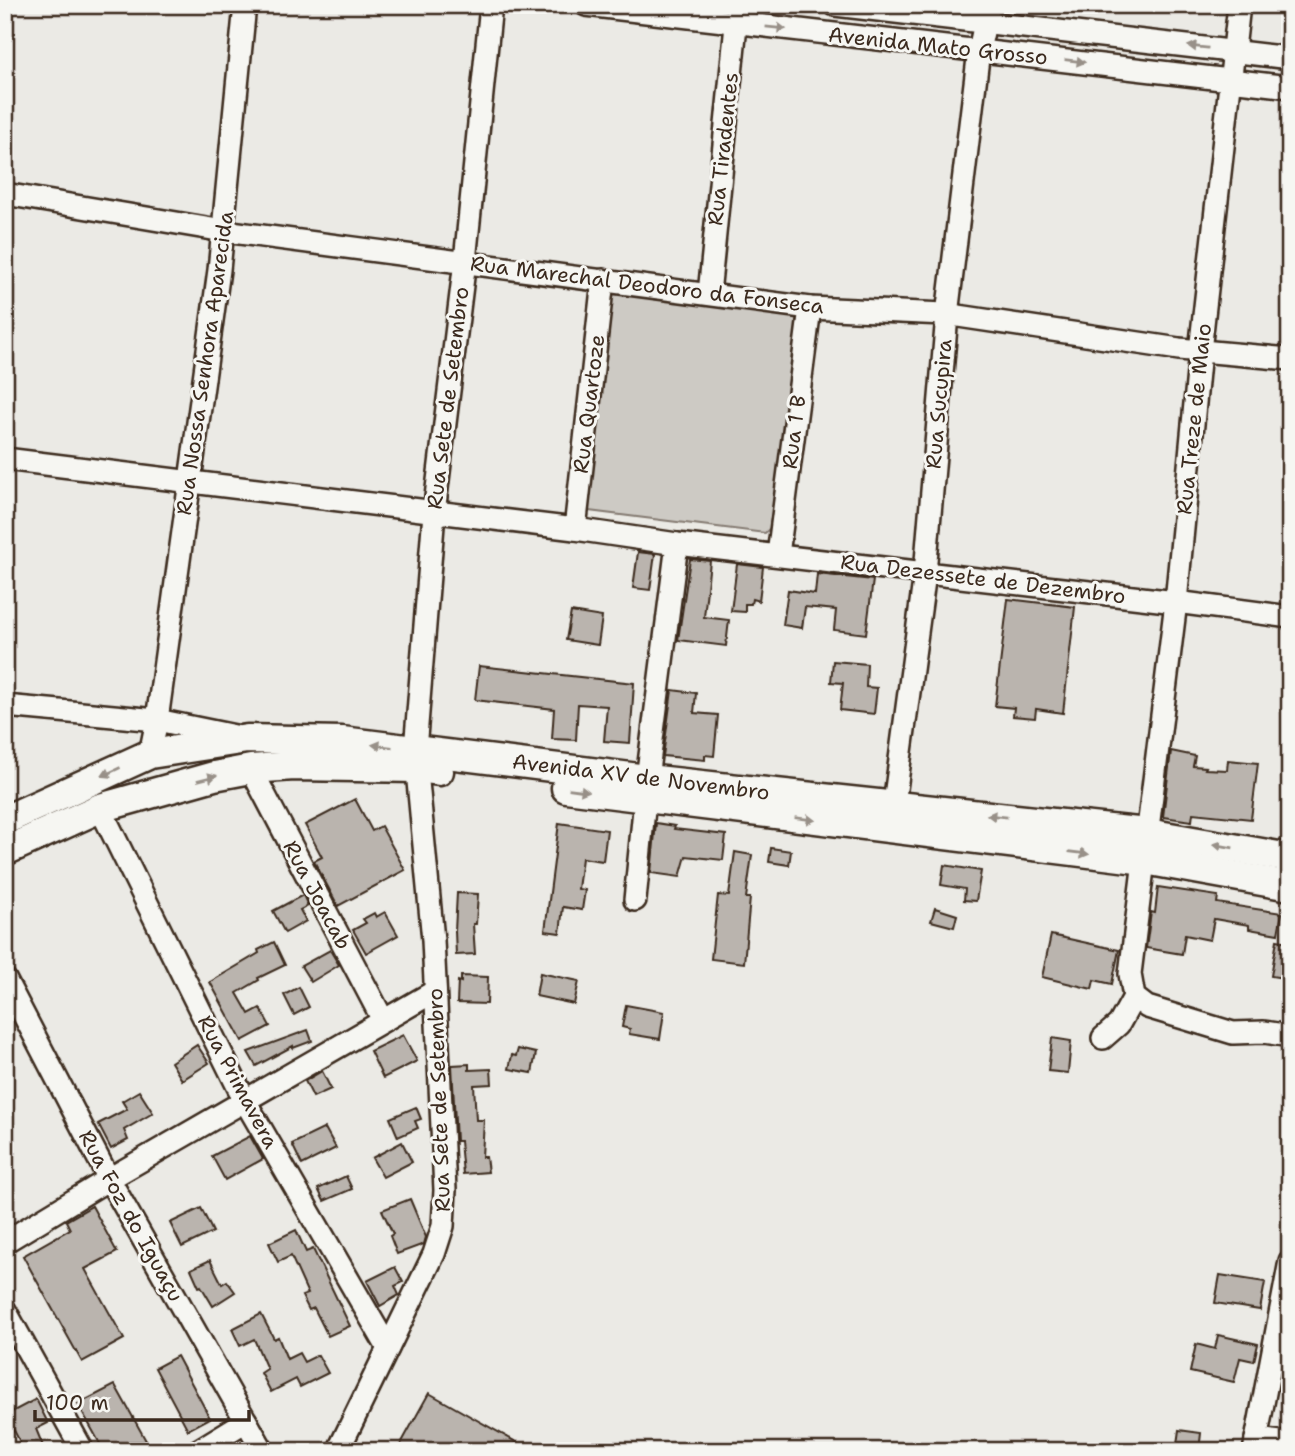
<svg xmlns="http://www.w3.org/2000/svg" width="1295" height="1456" font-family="'Shantell Sans',sans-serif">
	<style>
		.green { fill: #cdcac4; stroke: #847a71; stroke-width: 2 }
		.building { fill: #bab4ae; stroke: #3b2a1e; stroke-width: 2 }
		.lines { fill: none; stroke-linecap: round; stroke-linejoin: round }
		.minor-casing { stroke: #3b2a1e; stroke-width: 26 }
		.major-casing { stroke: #3b2a1e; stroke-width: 33 }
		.minor { stroke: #f6f6f2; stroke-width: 21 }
		.major { stroke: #f6f6f2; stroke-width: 28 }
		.oneway { fill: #989088 }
		.labels { text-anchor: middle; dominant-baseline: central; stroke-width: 6; stroke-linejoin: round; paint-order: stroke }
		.street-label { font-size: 21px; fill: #3b2a1e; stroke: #f6f6f2 }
	</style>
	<rect width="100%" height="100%" fill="#ebeae5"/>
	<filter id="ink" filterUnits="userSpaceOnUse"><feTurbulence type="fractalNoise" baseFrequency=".0143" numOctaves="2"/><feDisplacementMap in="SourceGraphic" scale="14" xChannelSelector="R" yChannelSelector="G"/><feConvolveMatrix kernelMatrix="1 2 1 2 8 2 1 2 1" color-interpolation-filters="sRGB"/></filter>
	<g filter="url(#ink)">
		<polygon class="green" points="612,292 794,315 797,321 770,528 765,533 589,511 583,504"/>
		<g class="building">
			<polygon points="638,552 655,554 650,590 633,588"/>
			<polygon points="690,559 710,561 704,617 729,620 726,646 678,640"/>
			<polygon points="737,564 763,567 759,601 752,599 751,604 745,604 745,612 731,611"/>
			<polygon points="817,574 873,580 866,634 834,630 836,610 805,607 802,628 783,625 788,590 815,594"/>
			<polygon points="1008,599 1075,607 1063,713 1036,709 1035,718 1013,716 1014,708 995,706"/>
			<polygon points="571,612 602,617 598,645 566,640"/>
			<polygon points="833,661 867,664 866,687 877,688 874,714 840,710 843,683 831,682"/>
			<polygon points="479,666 634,683 630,743 604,741 607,706 578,704 576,740 552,739 554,709 475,700"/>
			<polygon points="672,690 696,693 694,713 718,715 714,756 705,755 705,760 663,756"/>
			<polygon points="1171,751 1195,756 1193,766 1206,767 1205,769 1227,770 1228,760 1258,763 1251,819 1193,813 1192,821 1163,817"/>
			<polygon points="355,799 372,831 381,826 405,870 338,906 314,861 322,857 305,825"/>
			<polygon points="559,823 607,830 603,861 582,858 578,889 585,890 582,910 563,907 560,933 545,931"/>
			<polygon points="656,823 675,826 674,829 726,835 723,860 686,856 680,877 651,873"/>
			<polygon points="771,848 791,851 789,865 769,862"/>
			<polygon points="735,852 752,855 746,898 750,898 744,963 711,959 718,895 729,896"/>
			<polygon points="944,865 981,871 976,901 964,900 965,889 941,885"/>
			<polygon points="1158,887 1218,896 1217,903 1282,913 1278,934 1249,929 1249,925 1214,919 1210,940 1185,935 1182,954 1146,948 1151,912 1155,913"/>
			<polygon points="457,893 478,894 476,924 473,924 475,954 456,955 455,931"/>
			<polygon points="303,895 308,906 300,910 306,921 285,933 273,911"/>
			<polygon points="935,908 957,915 954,927 931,921"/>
			<polygon points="385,912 398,935 366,953 353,930 366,923 363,919 374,913 376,917"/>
			<polygon points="1051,935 1119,950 1112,984 1094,980 1092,989 1042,977"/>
			<polygon points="1277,940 1290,942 1290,979 1271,976"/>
			<polygon points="274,942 285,965 258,978 259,980 237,993 249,1014 260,1008 270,1026 242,1041 210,982 259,953 258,950"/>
			<polygon points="330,950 339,965 311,982 301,966"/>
			<polygon points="540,973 579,981 574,1004 536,996"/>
			<polygon points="461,976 488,977 487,1004 457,1003 458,981 461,982"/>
			<polygon points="299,987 309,1007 294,1015 284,995"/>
			<polygon points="626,1005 664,1012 660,1039 629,1034 630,1029 622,1027"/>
			<polygon points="308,1030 312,1041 293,1048 293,1046 256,1066 248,1052"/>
			<polygon points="403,1035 417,1061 383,1078 370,1051"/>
			<polygon points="1052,1038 1071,1041 1068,1073 1048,1071"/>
			<polygon points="197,1045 209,1063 182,1080 171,1062"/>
			<polygon points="518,1049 536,1053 532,1073 509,1069 512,1055 516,1056"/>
			<polygon points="469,1064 469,1070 491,1069 492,1084 474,1085 476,1120 484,1120 482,1157 486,1157 488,1172 463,1174 460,1141 456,1141 452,1065"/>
			<polygon points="322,1071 331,1089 313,1097 305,1081"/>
			<polygon points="139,1091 153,1113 124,1130 128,1140 111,1149 98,1124 127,1109 122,1101"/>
			<polygon points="416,1107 421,1119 415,1121 418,1128 398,1137 390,1118"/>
			<polygon points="325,1128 336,1148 302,1165 292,1144"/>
			<polygon points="250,1136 263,1159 225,1180 212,1156"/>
			<polygon points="402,1142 412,1162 383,1177 372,1158"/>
			<polygon points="346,1176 352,1189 324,1201 318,1189"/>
			<polygon points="410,1199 426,1237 424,1244 397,1254 390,1236 393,1234 382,1210"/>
			<polygon points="92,1206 117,1252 85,1269 124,1339 82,1362 23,1256 70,1229 66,1221"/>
			<polygon points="201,1208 213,1232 182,1247 170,1223"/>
			<polygon points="296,1230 306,1252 313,1249 350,1326 328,1336 314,1308 309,1310 302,1296 308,1294 291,1256 278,1262 269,1243"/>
			<polygon points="210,1260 222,1284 227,1281 235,1292 213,1306 201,1286 199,1287 191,1269"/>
			<polygon points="395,1267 403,1282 395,1286 399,1295 380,1306 367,1281"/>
			<polygon points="1220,1275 1265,1282 1260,1310 1215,1303"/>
			<polygon points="261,1314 274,1339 278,1337 287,1359 299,1353 304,1362 318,1355 328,1373 300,1387 296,1379 271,1392 261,1373 267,1369 254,1339 240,1346 232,1329"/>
			<polygon points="1218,1335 1258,1344 1254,1361 1240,1358 1234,1382 1190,1372 1196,1344 1215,1349"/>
			<polygon points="177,1356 210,1418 188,1430 155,1368"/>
			<polygon points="115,1385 149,1446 140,1451 104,1451 78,1404"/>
			<polygon points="429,1393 532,1451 397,1451"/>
			<polygon points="36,1399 48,1423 36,1429 45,1451 5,1451 5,1448 20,1442 6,1415"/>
			<polygon points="1179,1430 1201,1433 1199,1451 1176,1451"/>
		</g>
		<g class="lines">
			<g class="minor-casing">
				<g id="minor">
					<polyline points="586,5 1290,87"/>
					<polyline points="835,5 1290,58"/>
					<polyline points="1239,5 1200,351 1176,602 1130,974 1134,997 1147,1007 1233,1033 1264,1032 1290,1036"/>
					<polyline points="5,194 224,231 810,308 945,314 1179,349 1290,359"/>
					<polyline points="709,294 738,5"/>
					<polyline points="5,459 575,529 677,544 1176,602 1290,617"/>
					<polyline points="575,529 603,280"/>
					<polyline points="778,555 810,308"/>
					<polyline points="5,706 157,720 235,736"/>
					<polyline points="150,754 157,720 219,270 245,5"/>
					<polyline points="251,769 383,1020"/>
					<polyline points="100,808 245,1101 388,1348"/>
					<polyline points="892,819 925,573 947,315 979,50 989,5"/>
					<polyline points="635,900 647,779 677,544"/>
					<polyline points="5,979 109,1179 263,1451"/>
					<polyline points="1103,1038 1119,1024 1134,997"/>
					<polyline points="5,1242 109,1179 435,991"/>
					<polyline points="5,1310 83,1451"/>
					<polyline points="1256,1439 1290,1443"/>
					<polyline points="197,1451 246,1421"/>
					<polyline points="338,1451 434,1254 443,1226 445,1190 433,940 415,750 434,513 465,261 491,5"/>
					<polyline points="1254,1451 1290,1261"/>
				</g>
			</g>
			<g class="major-casing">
				<g id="major">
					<polyline points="566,788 1145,860 1290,886"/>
					<polyline points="5,820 150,754 247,739 342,741 647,779 1147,833 1290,858"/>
					<polyline points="5,851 100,808 214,776 251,769 294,766 417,768 439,771"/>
				</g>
			</g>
			<use href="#minor" class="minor"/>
			<use href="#major" class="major"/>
		</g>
		<defs><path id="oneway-solid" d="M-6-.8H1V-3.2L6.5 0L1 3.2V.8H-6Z" transform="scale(1.75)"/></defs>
		<g class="oneway">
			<use href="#oneway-solid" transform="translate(776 28) rotate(6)"/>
			<use href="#oneway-solid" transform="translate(1198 47) rotate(-174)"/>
			<use href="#oneway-solid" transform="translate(1075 61) rotate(7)"/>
			<use href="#oneway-solid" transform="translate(382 746) rotate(-173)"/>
			<use href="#oneway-solid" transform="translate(111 772) rotate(155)"/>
			<use href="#oneway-solid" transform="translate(207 778) rotate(-15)"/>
			<use href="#oneway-solid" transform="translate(579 790) rotate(8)"/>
			<use href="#oneway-solid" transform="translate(997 816) rotate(-174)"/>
			<use href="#oneway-solid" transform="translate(805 819) rotate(7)"/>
			<use href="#oneway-solid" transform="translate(1223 846) rotate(-170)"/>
			<use href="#oneway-solid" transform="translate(1079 853) rotate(7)"/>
		</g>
	</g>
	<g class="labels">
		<g class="street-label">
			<text transform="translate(938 46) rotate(6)">Avenida Mato Grosso</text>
			<text transform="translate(723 149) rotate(-84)">Rua Tiradentes</text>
			<text transform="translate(647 285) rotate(7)">Rua Marechal Deodoro da Fonseca</text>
			<text transform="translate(205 363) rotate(-82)">Rua Nossa Senhora Aparecida</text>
			<text transform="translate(448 398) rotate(-83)">Rua Sete de Setembro</text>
			<text transform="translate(589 404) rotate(-83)">Rua Quartoze</text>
			<text transform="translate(939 404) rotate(-85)">Rua Sucupira</text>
			<text transform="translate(1194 419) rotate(-84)">Rua Treze de Maio</text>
			<text transform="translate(794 432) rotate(-83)">Rua 1 B</text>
			<text transform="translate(983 579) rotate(7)">Rua Dezessete de Dezembro</text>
			<text transform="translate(641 777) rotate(7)">Avenida XV de Novembro</text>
			<text transform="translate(317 895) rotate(62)">Rua Joacab</text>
			<text transform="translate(238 1082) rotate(62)">Rua Primavera</text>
			<text transform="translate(439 1100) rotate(-92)">Rua Sete de Setembro</text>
			<text transform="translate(131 1216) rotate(61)">Rua Foz do Iguaçu</text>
		</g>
	</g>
	<rect width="1295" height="1456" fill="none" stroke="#f6f6f2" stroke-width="28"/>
	<rect x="14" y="14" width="1267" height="1428" fill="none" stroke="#3b2a1e" stroke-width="2.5" filter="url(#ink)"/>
	<path d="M35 1410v10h214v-10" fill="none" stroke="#3b2a1e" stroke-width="3.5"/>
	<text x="46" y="1410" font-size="21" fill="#3b2a1e" stroke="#f6f6f2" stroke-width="5" paint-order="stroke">100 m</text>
</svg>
